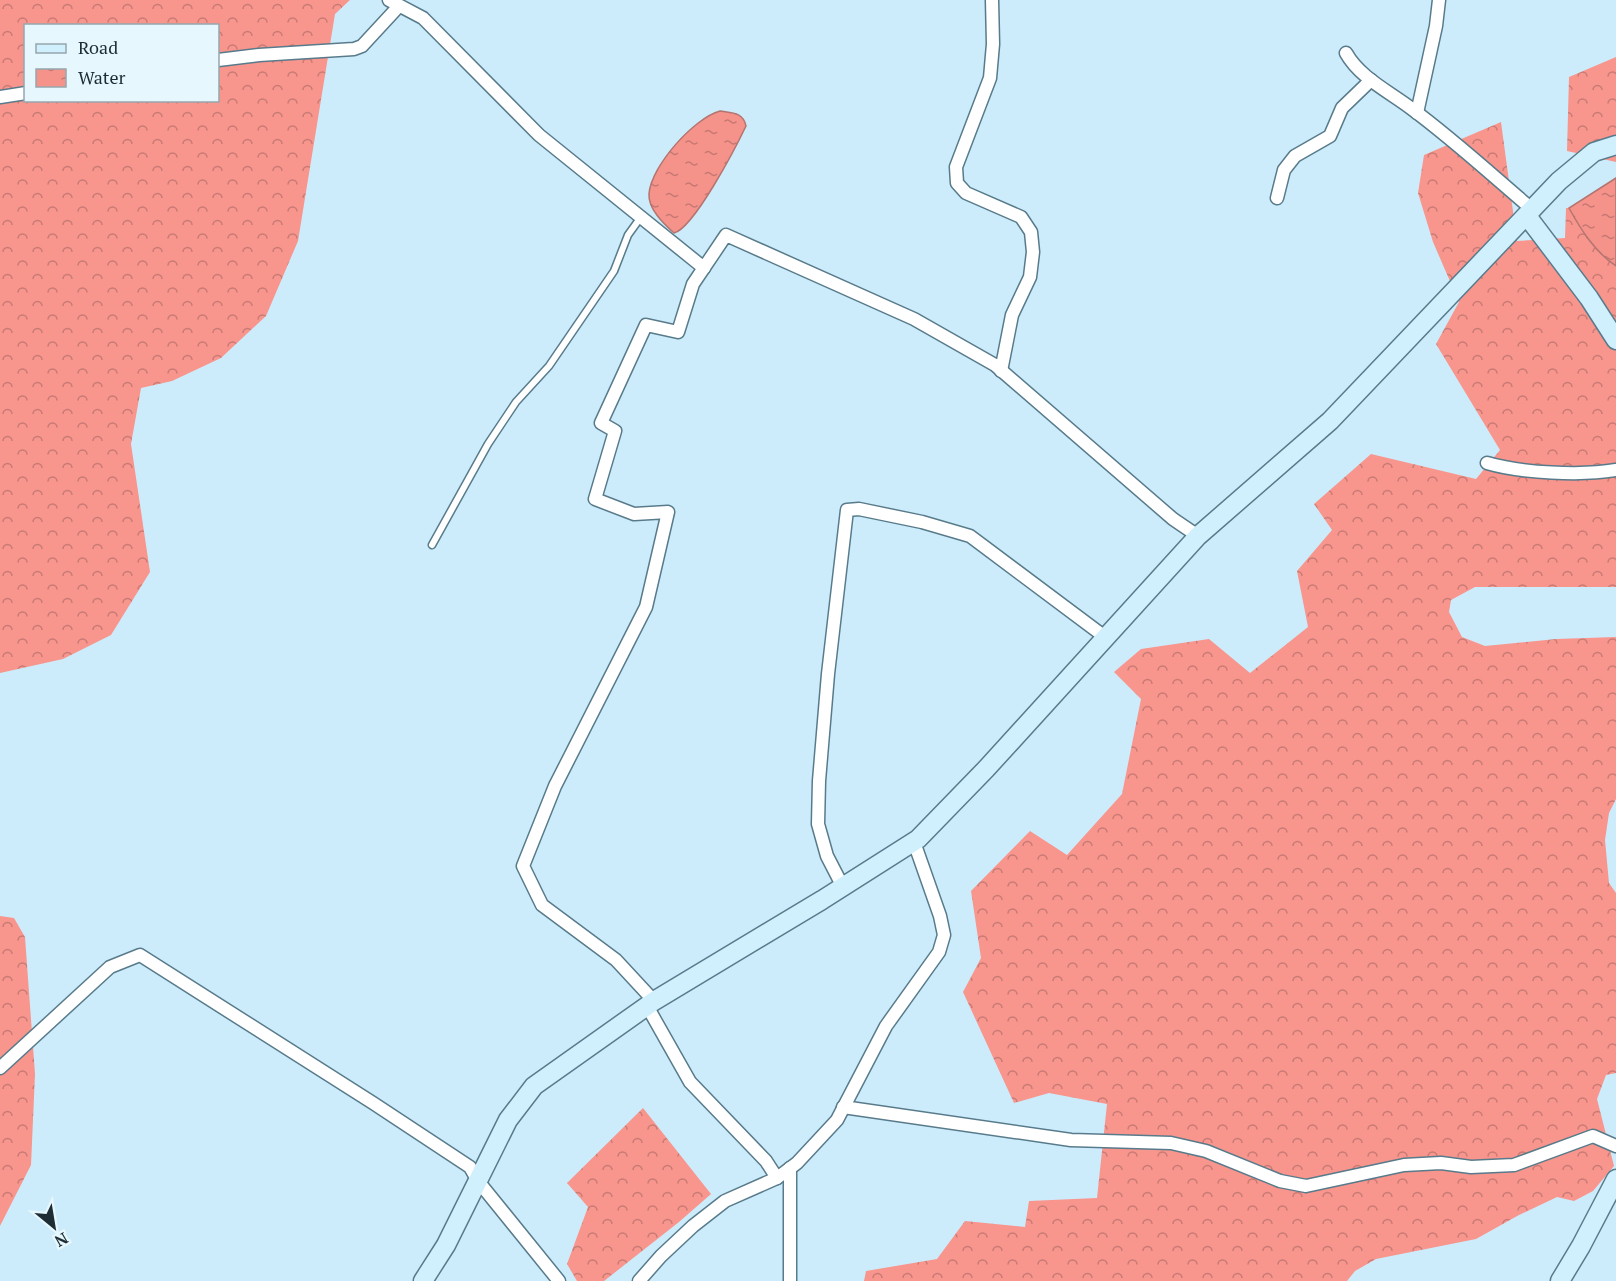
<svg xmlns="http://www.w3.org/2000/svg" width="1616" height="1281" font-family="'PT Serif',serif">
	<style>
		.forest { fill: url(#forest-crowns); fill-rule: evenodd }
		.water { fill: url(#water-ripples); stroke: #b47470; stroke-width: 1.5 }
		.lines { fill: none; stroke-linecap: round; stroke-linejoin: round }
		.lane-casing { stroke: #587b8b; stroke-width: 9 }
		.street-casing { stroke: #587b8b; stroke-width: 15 }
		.secondary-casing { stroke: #587b8b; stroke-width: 21 }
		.lane { stroke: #fff; stroke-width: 6 }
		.street { stroke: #fff; stroke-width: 12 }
		.secondary { stroke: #d0f0fe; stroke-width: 18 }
	</style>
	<defs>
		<pattern id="forest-crowns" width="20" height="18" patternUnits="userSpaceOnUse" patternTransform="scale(1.5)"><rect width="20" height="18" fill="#f8958d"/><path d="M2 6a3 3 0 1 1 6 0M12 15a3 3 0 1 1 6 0" fill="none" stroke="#c87a74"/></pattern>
		<pattern id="water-ripples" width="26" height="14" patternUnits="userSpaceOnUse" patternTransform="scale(1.5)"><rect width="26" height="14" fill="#f5928a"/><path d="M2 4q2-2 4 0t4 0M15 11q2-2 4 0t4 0" fill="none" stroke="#c67872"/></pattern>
	</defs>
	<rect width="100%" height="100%" fill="#cdecfb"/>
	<g class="forest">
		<path d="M0 0H350L335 14 298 241 266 316 221 358 172 381 141 388 131 444 150 572 111 635 63 659 0 673ZM26 26H218V100H26Z"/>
		<polygon points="1616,57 1616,162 1567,151 1569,77"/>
		<path d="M1501 122 1517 241 1565 238 1566 208H1569C1581 230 1595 252 1616 266V587H1475L1451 600 1449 612 1462 637 1485 646 1556 639 1616 637V799L1609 813 1605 840 1609 883 1616 893V1073L1606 1075 1597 1099 1614 1166 1593 1191 1574 1201 1557 1197 1519 1215 1476 1239 1376 1259 1355 1271 1347 1281H864L866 1271 937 1259 965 1221 1025 1227 1029 1201 1097 1198 1107 1104 1049 1093 1014 1103 963 992 981 958 971 891 1030 831 1067 855 1122 794 1141 699 1114 672 1141 649 1209 639 1250 673 1308 627 1297 571 1332 530 1314 504 1371 454 1476 479 1500 450 1436 344 1459 302 1433 242 1418 193 1424 155Z"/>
		<polygon points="0,916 14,918 25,937 35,1074 31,1165 0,1226"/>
		<polygon points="643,1108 711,1194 679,1222 604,1281 577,1281 567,1264 588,1207 567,1183"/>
	</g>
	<g class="water">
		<path d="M720 111C732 113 743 112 746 126 736 147 694 228 674 233 664 224 648 209 649 194 651 166 694 118 720 111Z"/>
		<path d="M1616 178V266C1595 252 1581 230 1569 208Z"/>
	</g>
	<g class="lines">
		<g class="lane-casing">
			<polyline id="lane" points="432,545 488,444 516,402 549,366 614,271 628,235 641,217"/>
		</g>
		<g class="street-casing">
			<g id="street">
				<polyline points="389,0 423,18 539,135 704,268"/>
				<polyline points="992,0 993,44 990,78 956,167 957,183 966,193 1021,217 1031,232 1033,252 1030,277 1012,315 1001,371"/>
				<path d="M1346 53C1360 78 1390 92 1412 109 1454 140 1493 176 1533 210"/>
				<polyline points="218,60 259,55 354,49 362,46 399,6"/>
				<polyline points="0,97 26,93"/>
				<polyline points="1417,113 1436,26 1439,0"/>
				<polyline points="1277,198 1284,170 1295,156 1330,136 1342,108 1371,80"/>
				<path d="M1487 463C1521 473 1582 476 1616 470"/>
				<polyline points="843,887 827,856 818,824 819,781 828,674 847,510 859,509 922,522 970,536 1105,637"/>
				<polyline points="654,1001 616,960 542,905 523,866 555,786 646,607 668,512 634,514 595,499 615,431 601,423 646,325 678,332 693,284 726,235 914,319 995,365 1173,519 1198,536"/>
				<polyline points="647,1006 690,1082 766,1161 777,1178"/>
				<polyline points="0,1068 110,967 140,955 373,1103 470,1167 478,1181 559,1281"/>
				<polyline points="843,1107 1071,1140 1171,1143 1206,1151 1280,1181 1306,1186 1404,1165 1441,1163 1471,1167 1514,1165 1593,1136 1616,1146"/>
				<polyline points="790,1168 790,1281"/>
				<polyline points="639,1281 661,1256 693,1226 725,1201 777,1178 797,1163 837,1120 886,1026 939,952 944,935 940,916 914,842"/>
			</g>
		</g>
		<g class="secondary-casing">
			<g id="secondary">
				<polyline points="1527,216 1589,298 1616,340"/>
				<polyline points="423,1281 446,1245 508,1120 534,1086 654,1001 822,900 918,839 986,769 1198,536 1330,421 1559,181 1594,152 1616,145"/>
				<polyline points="1560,1281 1581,1246 1616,1179"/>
			</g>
		</g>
		<use href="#lane" class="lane"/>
		<use href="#street" class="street"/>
		<use href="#secondary" class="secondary"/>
	</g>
	<rect x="24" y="24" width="195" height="78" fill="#e7f7fe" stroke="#97a6ad" stroke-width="1.5"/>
	<rect x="36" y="44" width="30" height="9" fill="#d0f0fe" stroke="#97a6ad" stroke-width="1.5"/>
	<text x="78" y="54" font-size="18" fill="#1e2d34">Road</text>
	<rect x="36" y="69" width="30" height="18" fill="url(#water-ripples)" stroke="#97a6ad" stroke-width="1.5"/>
	<text x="78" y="84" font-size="18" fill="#1e2d34">Water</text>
	<g transform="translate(54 1227) rotate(150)" stroke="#e7f7fe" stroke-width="4.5" paint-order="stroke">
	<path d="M0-4.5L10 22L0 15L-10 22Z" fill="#1e2d34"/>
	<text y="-9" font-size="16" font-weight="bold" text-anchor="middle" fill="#1e2d34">N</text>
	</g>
</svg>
